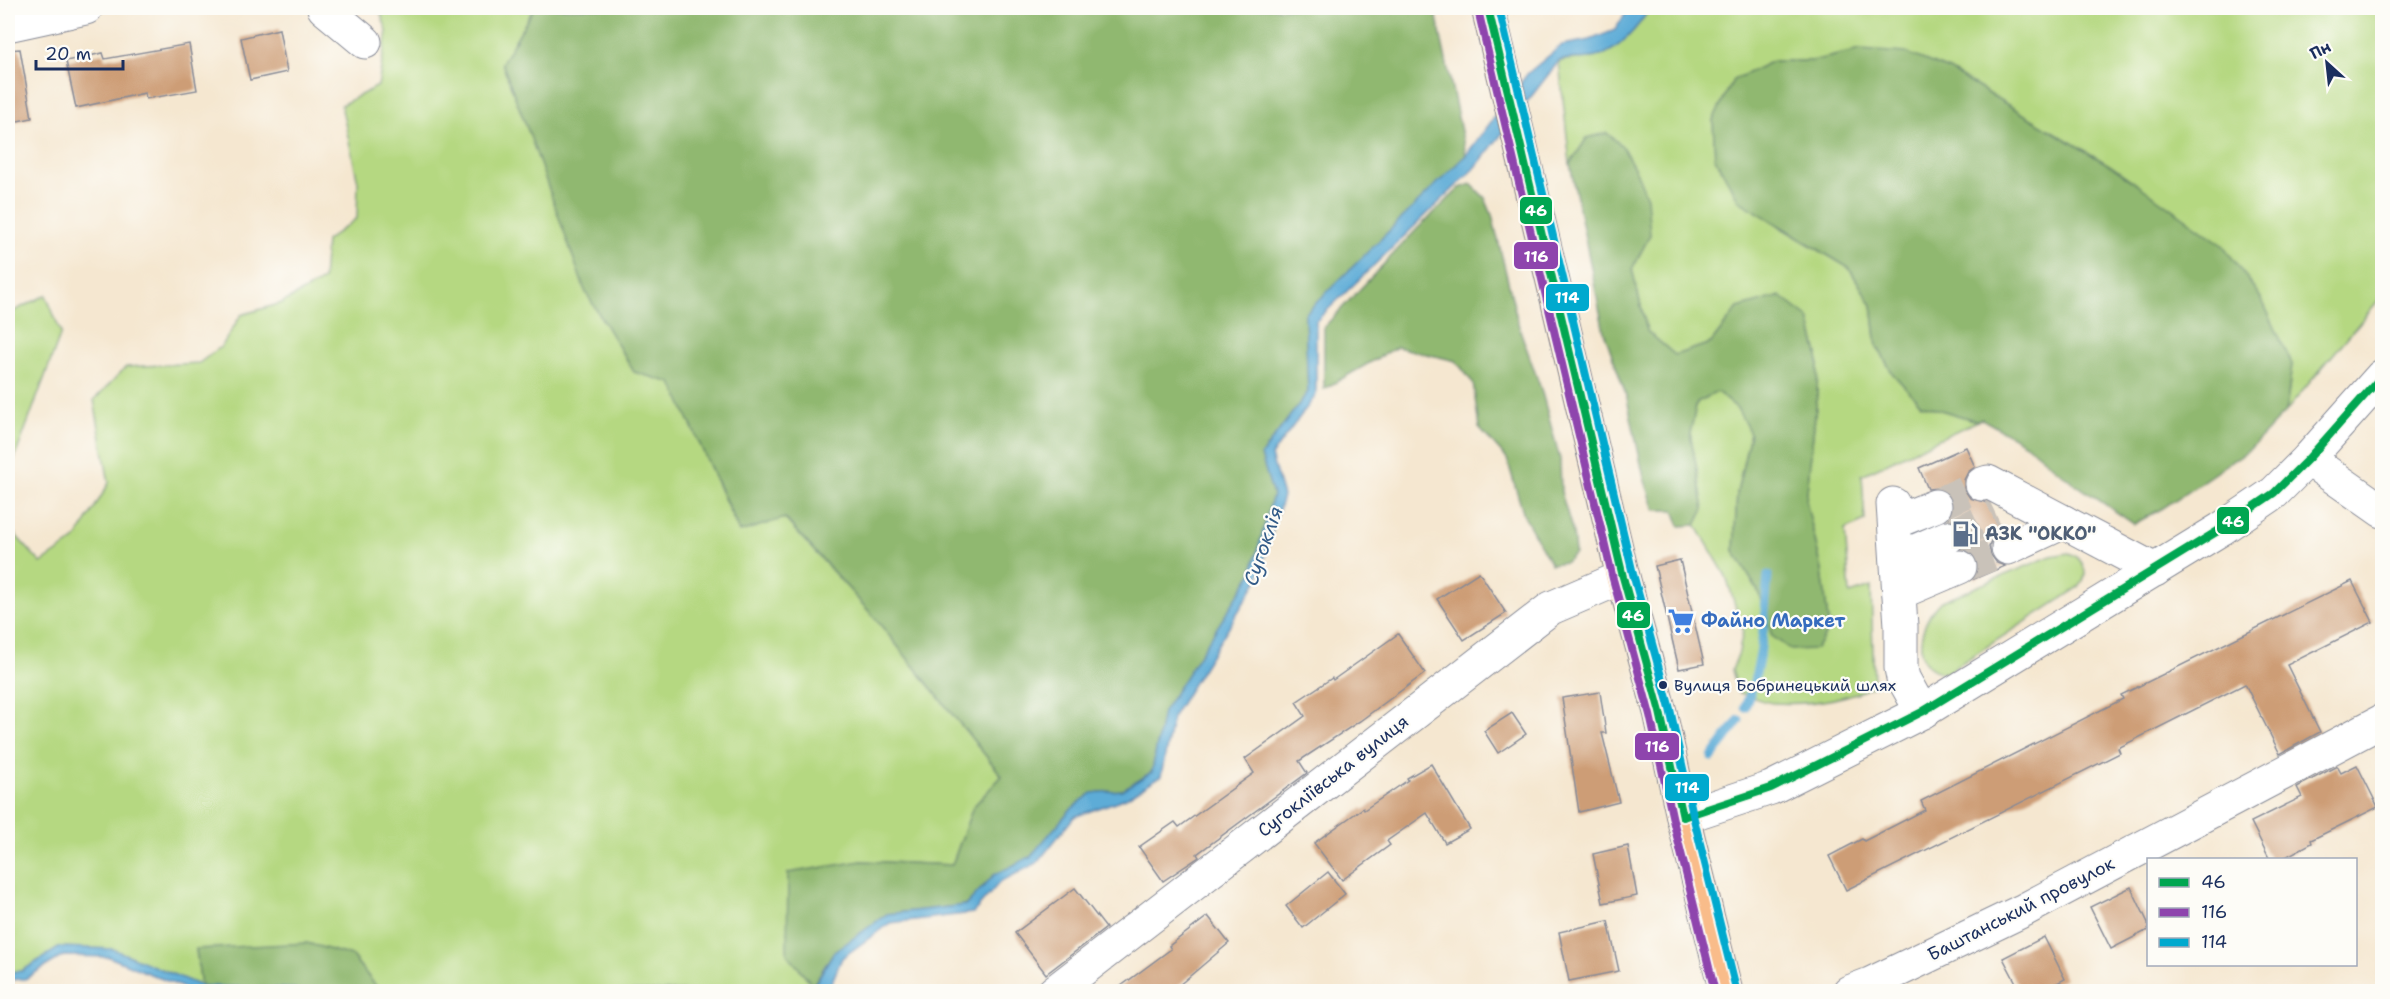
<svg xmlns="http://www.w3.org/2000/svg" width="2390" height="999" font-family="'Shantell Sans',sans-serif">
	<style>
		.green { fill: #b5d881; stroke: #688470; stroke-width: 1.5 }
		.forest { fill: #90b86f; stroke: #567466; stroke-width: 1.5 }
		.water { fill: #5dacd7; stroke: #3c6e9a; stroke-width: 1.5 }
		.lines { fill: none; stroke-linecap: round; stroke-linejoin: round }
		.stream { stroke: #5dacd7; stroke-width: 9 }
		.building { fill: #cd9d76 }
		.minor-tunnel { stroke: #c9c2b9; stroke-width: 33; stroke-dasharray: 33 16; stroke-linecap: butt }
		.minor-casing { stroke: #888b97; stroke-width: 35 }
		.major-casing { stroke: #888b97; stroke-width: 35 }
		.minor { stroke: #fff; stroke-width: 33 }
		.major { stroke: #f9bc8a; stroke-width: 33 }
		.bus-1-casing { stroke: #fdfcf7; stroke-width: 12 }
		.bus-2-casing { stroke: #fdfcf7; stroke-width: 12 }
		.bus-3-casing { stroke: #fdfcf7; stroke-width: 12 }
		.bus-1 { stroke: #00a651; stroke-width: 8 }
		.bus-2 { stroke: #8e44ad; stroke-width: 8 }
		.bus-3 { stroke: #00a9ce; stroke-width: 8 }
		.bus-dot { fill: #1b2f5e; stroke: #fdfcf7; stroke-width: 2 }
		.labels { text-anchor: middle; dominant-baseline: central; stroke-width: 4.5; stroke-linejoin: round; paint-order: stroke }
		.bus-label { font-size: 16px; fill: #1b2f5e; stroke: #fdfcf7; text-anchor: start }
		.service-label { font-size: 18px; font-weight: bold; fill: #4e5e75; stroke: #fdfcf7; text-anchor: start }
		.shop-label { font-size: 18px; font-weight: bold; fill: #366cbe; stroke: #fdfcf7; text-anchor: start }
		.street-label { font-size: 18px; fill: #1b2f5e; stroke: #fdfcf7 }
		.water-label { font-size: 20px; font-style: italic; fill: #325b88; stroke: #fdfcf7 }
		.line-badge { stroke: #fdfcf7; stroke-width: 2 }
		.badge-label { font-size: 16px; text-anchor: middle; font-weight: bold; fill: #fff }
	</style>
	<rect width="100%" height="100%" fill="#fdfcf7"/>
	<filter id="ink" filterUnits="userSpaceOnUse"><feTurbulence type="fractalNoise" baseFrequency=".0167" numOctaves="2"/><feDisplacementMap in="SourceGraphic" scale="12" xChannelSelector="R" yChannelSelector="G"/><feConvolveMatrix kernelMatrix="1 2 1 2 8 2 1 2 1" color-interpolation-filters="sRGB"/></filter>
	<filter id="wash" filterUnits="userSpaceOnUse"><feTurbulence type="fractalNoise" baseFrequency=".008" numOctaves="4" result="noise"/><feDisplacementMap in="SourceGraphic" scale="24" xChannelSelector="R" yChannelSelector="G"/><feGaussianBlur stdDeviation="1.35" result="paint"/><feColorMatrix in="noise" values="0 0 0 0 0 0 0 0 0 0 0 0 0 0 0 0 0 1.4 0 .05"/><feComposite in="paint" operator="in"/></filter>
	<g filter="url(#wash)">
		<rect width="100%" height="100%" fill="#f5e7d0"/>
		<g class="green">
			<polygon points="379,8 534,8 502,63 529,133 672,382 739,532 784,518 875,618 1002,776 973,807 952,865 861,861 787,954 813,985 810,991 380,991 352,956 196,950 201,986 113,949 60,947 22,971 8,972 8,527 41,563 76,539 109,483 94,400 126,367 199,363 222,346 241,315 282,303 323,280 326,241 357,218 358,182 341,105 378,86 387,31"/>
			<path d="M1650 8H2382V296L2286 411 2292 364 2111 166 1949 70 1860 50 1812 61H1773L1733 80 1713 120 1715 158 1781 228 1849 268 1872 305 1877 347 1893 374 1921 404 1977 421 1862 475 1865 521 1845 530 1850 594 1871 587 1874 686C1843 700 1807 705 1773 703 1762 702 1749 696 1738 692L1732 670 1739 652 1743 631 1726 576 1696 525 1704 509 1690 433 1697 402 1717 392 1737 408 1750 433 1737 493 1734 551 1758 591 1772 636 1829 629 1822 570 1806 501 1817 397 1818 355 1809 318 1738 308 1711 343 1675 355 1647 331 1632 269 1650 235 1587 138 1570 164 1559 62C1570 57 1584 60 1596 57 1618 52 1639 26 1650 8Z"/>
			<polygon points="46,295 61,333 8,476 8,314"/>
			<path d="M2069 553C2084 558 2091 576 2078 588L1946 673C1907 669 1920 621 1940 602L2051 556Z"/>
		</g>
		<g class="forest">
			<polygon points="534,8 1435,8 1466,155 1305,314 1308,392 1261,455 1273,495 1251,575 1163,712 1152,772 1122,790 1092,793 1070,810 1030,857 994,875 966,905 887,914 833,953 813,985 787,954 788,873 861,861 952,865 973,807 1002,776 875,618 785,518 740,532 672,383 634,372 585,291 529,133 502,63"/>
			<polygon points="1860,50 1907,53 1949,70 2111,166 2223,245 2261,298 2292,364 2286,411 2250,449 2163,508 2134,524 2071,481 2026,444 1982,419 1977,421 1921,404 1893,374 1877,346 1872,305 1849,268 1739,201 1715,158 1713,120 1733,80 1773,61 1812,61"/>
			<polygon points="1607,133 1622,146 1637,173 1647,198 1650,235 1632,269 1647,331 1675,355 1711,343 1738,308 1780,296 1809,318 1818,355 1817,397 1806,501 1822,570 1829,629 1816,649 1791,650 1772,636 1758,591 1734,551 1737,493 1750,433 1737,408 1717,392 1697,402 1690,433 1704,509 1696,525 1680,526 1674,510 1655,510 1644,478 1627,398 1604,332 1570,164 1587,138"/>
			<polygon points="1471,184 1485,198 1492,215 1519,327 1541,389 1560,459 1561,492 1573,533 1575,553 1566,562 1551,564 1524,516 1507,459 1479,428 1473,383 1456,361 1397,347 1324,389 1324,327 1417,229 1460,188"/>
			<polygon points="307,943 352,956 380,991 298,992 295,989 201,986 196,949"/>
		</g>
		<g class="water">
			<path d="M1629 8H1650C1639 26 1618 52 1596 57 1584 60 1570 57 1559 61L1476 167 1316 321V395L1271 456 1283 496 1258 580 1173 716 1161 776 1126 798 1074 817 1037 863 1000 882 973 913 890 923 842 958 828 991 810 992 833 953 887 914 966 905 994 875 1030 857 1070 810 1092 793 1122 790 1152 772 1163 712 1251 575 1273 495 1261 455 1308 392 1305 314 1466 155 1528 73 1562 45 1590 40 1615 30Z"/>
			<polygon points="60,947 113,949 201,986 295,989 298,991 191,991 109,957 63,956 25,979 8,980 8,972 22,971"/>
		</g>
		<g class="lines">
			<g class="stream">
				<path d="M1745 707C1763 665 1764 620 1768 575"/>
				<polyline points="1712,757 1739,720"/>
			</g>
		</g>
		<g id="blocks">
			<g class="building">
				<polygon points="279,29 287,72 250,80 241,38"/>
				<polygon points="189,44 197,90 146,99 145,93 76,108 66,61 103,53 105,59"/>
				<polygon points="20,49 32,118 8,123 8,50"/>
				<polygon points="1966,447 1975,467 1968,472 1964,480 1964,489 1970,498 1988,503 2000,531 1992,538 1989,547 1991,555 1997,563 2005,566 1974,579 1978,570 1977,560 1972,552 1963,549 1966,540 1965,530 1959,522 1949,519 1953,509 1952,499 1947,492 1938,488 1928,489 1919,468"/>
				<polygon points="1680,560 1704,664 1679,669 1655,566"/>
				<polygon points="1479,572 1506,613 1464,640 1437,599"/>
				<polygon points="2352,581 2373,622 2287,665 2320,732 2280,754 2245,684 2118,748 2120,753 1846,890 1829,856 1862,839 1864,841 1925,810 1921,801 2123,699 2121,695"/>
				<polygon points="1398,634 1425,673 1360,721 1299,761 1307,773 1197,854 1199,857 1163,881 1139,847 1175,822 1179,827 1254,773 1245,759 1305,716 1296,702 1332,678 1333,680"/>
				<polygon points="1600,692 1606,733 1602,733 1619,802 1579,812 1562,698"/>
				<polygon points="1512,713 1526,734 1498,753 1484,731"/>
				<polygon points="1431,764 1470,829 1445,843 1427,813 1387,841 1390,845 1342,880 1314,843 1363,808 1364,810 1408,780 1407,778"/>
				<polygon points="2357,765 2378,807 2311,840 2312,843 2280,860 2270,860 2251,822 2302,797 2297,787 2337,766 2341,773"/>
				<polygon points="1628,846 1637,896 1603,903 1593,854"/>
				<polygon points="1328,872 1345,894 1303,928 1286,906"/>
				<polygon points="2131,887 2148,923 2148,930 2111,949 2090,907"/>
				<polygon points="1075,888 1106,928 1046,974 1015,933"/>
				<polygon points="1208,916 1229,943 1184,981 1170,992 1113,992 1171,949 1169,946"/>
				<polygon points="1608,921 1619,971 1569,981 1559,932"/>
				<polygon points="2044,937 2065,979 2040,992 2021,992 2003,958"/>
			</g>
		</g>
	</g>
	<g filter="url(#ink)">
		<use href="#blocks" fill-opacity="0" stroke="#888b97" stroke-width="1.5"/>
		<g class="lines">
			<g class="minor-tunnel">
				<polyline points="1935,506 1982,484"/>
				<polyline points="1948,537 1996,515"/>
				<polyline points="1960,567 2008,548"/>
			</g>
			<g class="minor-casing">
				<g id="minor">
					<polyline points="324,8 365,42"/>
					<polyline points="8,25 86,8"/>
					<polyline points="2308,459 2382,511"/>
					<polyline points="1982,484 1988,482 2155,570"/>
					<polyline points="1893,504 1901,626 1901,668 1903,678 1922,712"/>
					<polyline points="1895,522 1935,506"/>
					<polyline points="2008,548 2064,522"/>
					<polyline points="1897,559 1948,537"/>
					<polyline points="1899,593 1960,567"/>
					<polyline points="1683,817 1771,788 1922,712 2221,529 2274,493 2308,459 2382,376"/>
					<polyline points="1054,992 1551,608 1623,577"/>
					<polyline points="1849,992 1870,984 2024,910 2382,721"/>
				</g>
			</g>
			<g class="major-casing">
				<polyline id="major" points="1488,8 1623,577 1660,712 1683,817 1726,992"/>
			</g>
			<use href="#minor" class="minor"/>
			<use href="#major" class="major"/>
			<g class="bus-1-casing">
				<g id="bus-1">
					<polyline points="1488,8 1623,577 1660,712 1683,817"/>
					<polyline points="1683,817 1771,788 1922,712 2221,529 2274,493 2308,459 2382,376"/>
				</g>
			</g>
			<g class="bus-2-casing">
				<polyline id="bus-2" points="1478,10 1613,579 1650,715 1673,820 1715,992"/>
			</g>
			<g class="bus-3-casing">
				<polyline id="bus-3" points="1499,8 1633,574 1670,709 1693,815 1736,989"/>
			</g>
			<use href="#bus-1" class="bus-1"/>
			<use href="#bus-2" class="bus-2"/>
			<use href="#bus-3" class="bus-3"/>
		</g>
	</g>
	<defs>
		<g id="fuel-bare" transform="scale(2.07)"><path d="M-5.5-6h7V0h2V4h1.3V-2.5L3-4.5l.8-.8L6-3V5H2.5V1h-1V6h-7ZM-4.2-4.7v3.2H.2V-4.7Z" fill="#5c6f8a" stroke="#fdfcf7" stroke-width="2.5" paint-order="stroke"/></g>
		<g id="supermarket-bare" transform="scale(2.07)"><path d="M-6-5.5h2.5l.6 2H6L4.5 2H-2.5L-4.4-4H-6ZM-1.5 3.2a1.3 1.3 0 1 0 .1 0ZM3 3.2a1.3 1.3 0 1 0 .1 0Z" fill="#3f7fe0" stroke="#fdfcf7" stroke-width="2.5" paint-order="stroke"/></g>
	</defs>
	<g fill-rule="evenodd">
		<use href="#fuel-bare" x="1965" y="534"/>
		<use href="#supermarket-bare" x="1681" y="621"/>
	</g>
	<circle class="bus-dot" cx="1663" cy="685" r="5"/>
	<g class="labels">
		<g class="bus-label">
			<text x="1674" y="685">Вулиця Бобринецький шлях</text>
		</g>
		<g class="service-label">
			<text x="1985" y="534">АЗК "ОККО"</text>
		</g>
		<g class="shop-label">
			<text x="1701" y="621">Файно Маркет</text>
		</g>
		<g class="street-label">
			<text transform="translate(1333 776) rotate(-38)">Сугокліївська вулиця</text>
			<text transform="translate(2021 909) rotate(-27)">Баштанський провулок</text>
		</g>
		<g class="water-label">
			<text transform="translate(1263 546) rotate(-71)">Сугоклія</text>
		</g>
	</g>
	<g class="line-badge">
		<rect x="1519" y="196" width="34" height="29" rx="6" fill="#00a651"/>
		<rect x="1513" y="241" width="46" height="29" rx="6" fill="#8e44ad"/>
		<rect x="1545" y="283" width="45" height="29" rx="6" fill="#00a9ce"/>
		<rect x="2216" y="506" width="34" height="29" rx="6" fill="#00a651"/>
		<rect x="1616" y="601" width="35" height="28" rx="6" fill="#00a651"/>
		<rect x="1634" y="732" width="46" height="29" rx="6" fill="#8e44ad"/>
		<rect x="1664" y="773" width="46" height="29" rx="6" fill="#00a9ce"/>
	</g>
	<g class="badge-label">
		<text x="1536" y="216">46</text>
		<text x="1536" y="262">116</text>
		<text x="1567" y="303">114</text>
		<text x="2233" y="527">46</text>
		<text x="1633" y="621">46</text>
		<text x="1657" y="752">116</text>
		<text x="1687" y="793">114</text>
	</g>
	<rect width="2390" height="999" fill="none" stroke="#fdfcf7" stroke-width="30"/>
	<rect x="2147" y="858" width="210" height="108" fill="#fdfcf7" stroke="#a3aaba" stroke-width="1.5"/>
	<rect x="2159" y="878" width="30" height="9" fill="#00a651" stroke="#a3aaba" stroke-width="1.5"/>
	<text x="2201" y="888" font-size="18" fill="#1b2f5e">46</text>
	<rect x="2159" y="908" width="30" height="9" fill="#8e44ad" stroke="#a3aaba" stroke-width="1.5"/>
	<text x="2201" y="918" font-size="18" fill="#1b2f5e">116</text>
	<rect x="2159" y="938" width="30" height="9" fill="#00a9ce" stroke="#a3aaba" stroke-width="1.5"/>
	<text x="2201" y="948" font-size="18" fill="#1b2f5e">114</text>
	<g transform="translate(2327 63) rotate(333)" stroke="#fdfcf7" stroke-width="4.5" paint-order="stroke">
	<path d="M0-4.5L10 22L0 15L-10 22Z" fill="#1b2f5e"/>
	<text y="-9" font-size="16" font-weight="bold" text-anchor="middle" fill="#1b2f5e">Пн</text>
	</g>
	<path d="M36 60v9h87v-9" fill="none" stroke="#1b2f5e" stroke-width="3"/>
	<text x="45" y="60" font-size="18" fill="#1b2f5e" stroke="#fdfcf7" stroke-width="4.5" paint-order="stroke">20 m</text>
</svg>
